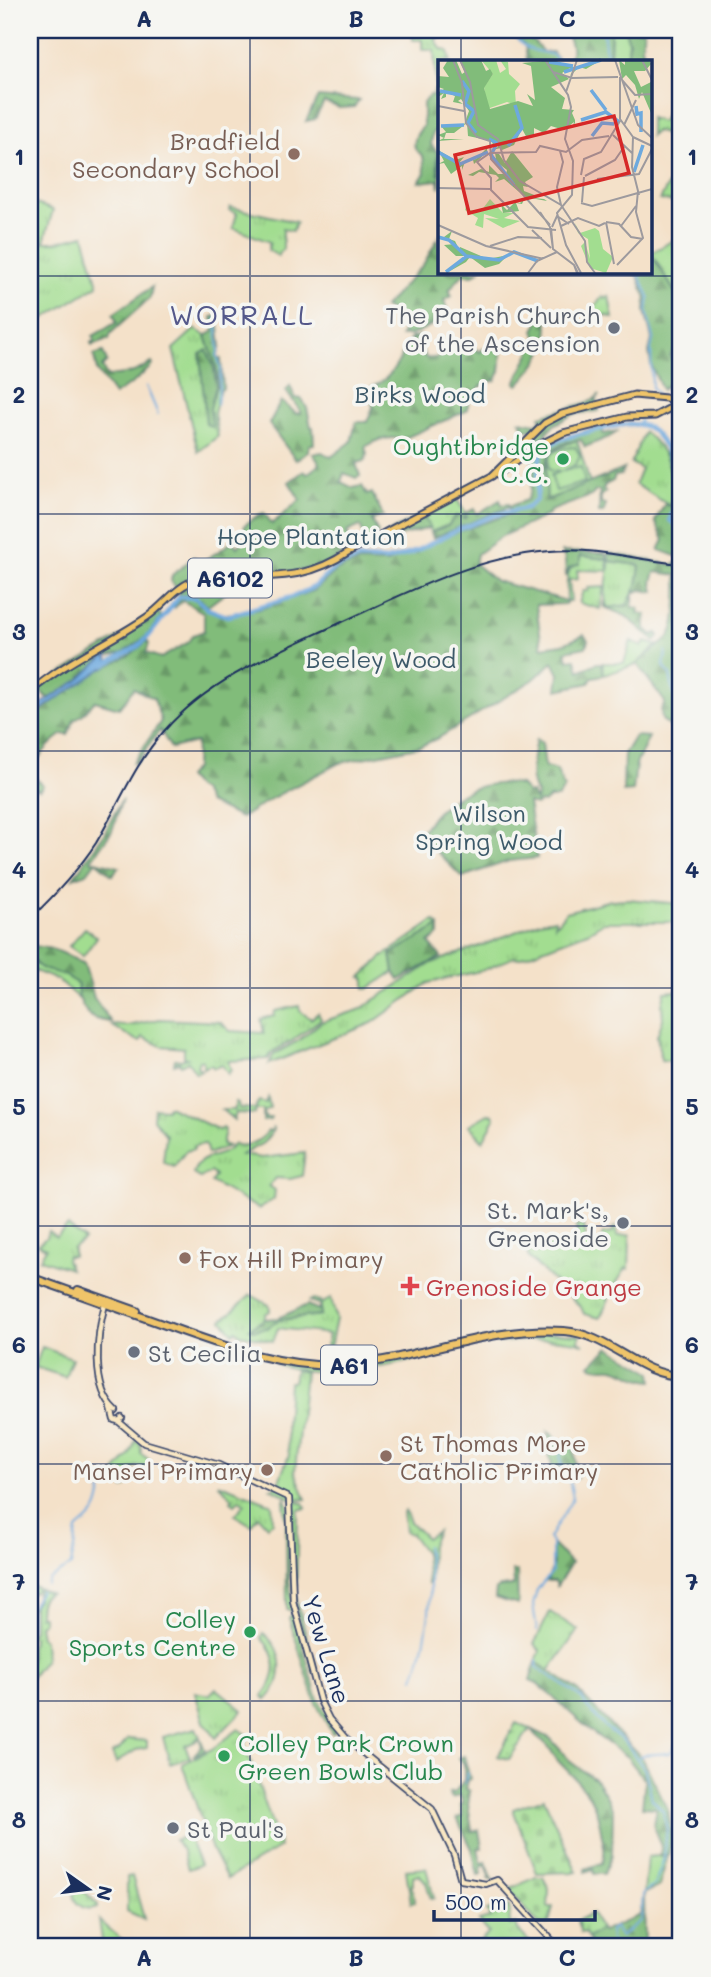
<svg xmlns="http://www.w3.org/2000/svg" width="711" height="1977" font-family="Mali,sans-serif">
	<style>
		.grass { fill: url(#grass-tufts); stroke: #5e8677; stroke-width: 2 }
		.forest { fill: url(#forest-firs); stroke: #4e766c; stroke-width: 2 }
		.cemetery { fill: url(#cemetery-stones); stroke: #5e8677; stroke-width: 2 }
		.garden { fill: url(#garden-dots); stroke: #5e8677; stroke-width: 2 }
		.pitch { fill: #a2dd90; stroke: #5e8677; stroke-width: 2 }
		.water { fill: #6da9de; stroke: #446c9e; stroke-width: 2 }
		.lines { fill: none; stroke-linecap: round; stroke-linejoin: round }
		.stream { stroke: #6da9de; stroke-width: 2 }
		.river { stroke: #6da9de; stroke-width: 4.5 }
		.secondary-casing { stroke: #3c4a6e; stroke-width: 8 }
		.primary-casing { stroke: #3c4a6e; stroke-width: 9 }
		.trunk-casing { stroke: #3c4a6e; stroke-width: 10 }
		.secondary { stroke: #f9e7c3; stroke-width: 4.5 }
		.primary { stroke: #efc469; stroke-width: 5 }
		.trunk { stroke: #efc469; stroke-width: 6 }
		.rail { stroke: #1b2f5e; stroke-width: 2 }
		.grid { fill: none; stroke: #1b2f5e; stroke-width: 2; stroke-opacity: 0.55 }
		.education-dot { fill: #8d6e63; stroke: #f6f6f2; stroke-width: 2.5 }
		.worship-dot { fill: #6b7280; stroke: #f6f6f2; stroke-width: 2.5 }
		.leisure-dot { fill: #2e9e5b; stroke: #f6f6f2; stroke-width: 2.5 }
		.health-dot { fill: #e0444e; stroke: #f6f6f2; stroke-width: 2.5 }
		.labels { text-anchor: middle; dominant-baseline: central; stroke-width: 7; stroke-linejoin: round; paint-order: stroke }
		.shield { fill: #f6f6f2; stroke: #5d6b8a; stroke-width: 2 }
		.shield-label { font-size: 23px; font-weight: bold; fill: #1b2f5e }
		.education-label { font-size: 24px; fill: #785e54; stroke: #f6f6f2; text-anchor: end }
		.worship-label { font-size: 24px; fill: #5b616d; stroke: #f6f6f2; text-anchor: end }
		.park-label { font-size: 24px; fill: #3d5a6a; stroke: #f6f6f2 }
		.leisure-label { font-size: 24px; fill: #27864d; stroke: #f6f6f2; text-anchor: end }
		.health-label { font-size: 24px; fill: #be3a42; stroke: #f6f6f2; text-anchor: start }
		.street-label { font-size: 24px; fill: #1b2f5e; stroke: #f6f6f2 }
		.quarter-label { font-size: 28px; letter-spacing: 2px; fill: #54588a; stroke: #f6f6f2 }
		.inset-river { fill: none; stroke: #6da9de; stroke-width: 3.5 }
		.inset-road { fill: none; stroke: #9d9a9e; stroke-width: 2 }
		.view { fill: #d62828; fill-opacity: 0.15; stroke: #d62828; stroke-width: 3.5 }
		.inset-edge { fill: none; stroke: #1b2f5e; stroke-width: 3.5 }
		.neatline { fill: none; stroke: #1b2f5e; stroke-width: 2.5 }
		.grid-label { font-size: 23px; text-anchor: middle; font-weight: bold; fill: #1b2f5e }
	</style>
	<defs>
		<pattern id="grass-tufts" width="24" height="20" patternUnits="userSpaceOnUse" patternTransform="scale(1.75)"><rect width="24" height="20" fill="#a2dd90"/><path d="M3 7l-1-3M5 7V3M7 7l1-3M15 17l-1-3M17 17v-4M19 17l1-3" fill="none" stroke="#8bbe7f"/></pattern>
		<pattern id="forest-firs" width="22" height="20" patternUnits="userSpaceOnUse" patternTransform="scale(1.75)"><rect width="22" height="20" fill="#81bc7a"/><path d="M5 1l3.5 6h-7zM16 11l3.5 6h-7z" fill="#699967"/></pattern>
		<pattern id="cemetery-stones" width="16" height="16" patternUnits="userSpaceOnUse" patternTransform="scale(1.75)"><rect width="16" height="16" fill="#a2dd90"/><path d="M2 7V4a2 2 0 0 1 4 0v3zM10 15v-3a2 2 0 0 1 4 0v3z" fill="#8bbe7f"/></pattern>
		<pattern id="garden-dots" width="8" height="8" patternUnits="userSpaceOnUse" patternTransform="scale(1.75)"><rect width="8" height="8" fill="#a2dd90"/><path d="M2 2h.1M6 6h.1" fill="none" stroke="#8bbe7f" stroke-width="1.8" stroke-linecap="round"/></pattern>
	</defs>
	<rect width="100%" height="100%" fill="#f6f6f2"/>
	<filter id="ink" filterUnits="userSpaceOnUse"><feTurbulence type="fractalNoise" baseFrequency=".0143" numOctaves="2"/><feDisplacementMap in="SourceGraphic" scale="14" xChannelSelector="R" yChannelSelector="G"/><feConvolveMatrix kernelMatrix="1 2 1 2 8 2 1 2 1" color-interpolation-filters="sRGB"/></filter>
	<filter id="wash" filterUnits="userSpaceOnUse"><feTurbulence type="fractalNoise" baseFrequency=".00686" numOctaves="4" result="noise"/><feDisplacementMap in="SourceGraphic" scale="28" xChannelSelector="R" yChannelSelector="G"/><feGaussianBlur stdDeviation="1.57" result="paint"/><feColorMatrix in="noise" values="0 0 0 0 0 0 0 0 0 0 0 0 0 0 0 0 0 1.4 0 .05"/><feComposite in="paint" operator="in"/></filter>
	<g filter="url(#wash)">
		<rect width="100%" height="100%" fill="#f4e1c9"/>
		<g class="grass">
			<polygon points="412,30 444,30 445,36 435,38 441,49 448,51 450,61 440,61 440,97 432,96 436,87 434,50 422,50 422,40 413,40"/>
			<polygon points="611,30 625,30 629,42 627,61 610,61"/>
			<polygon points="681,104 681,121 667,135 656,131 650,136 650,118 662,122 669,107"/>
			<polygon points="668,185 681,186 681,302 651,253 675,239 674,202 660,200"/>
			<polygon points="30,202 53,210 44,242 57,242 84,235 98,285 30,327"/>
			<polygon points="230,207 296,222 293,231 283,229 283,249 278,256 268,250 270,242 233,228 237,213 229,210"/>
			<polygon points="602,296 604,298 609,296 613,318 605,315 595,325 588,316"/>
			<polygon points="195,329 206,336 216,367 219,392 214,414 218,436 198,452 173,349"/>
			<path d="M644 432C666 449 681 479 670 506L635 484 641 469 631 463Z"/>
			<path d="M577 440 590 484 546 500C548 462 534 455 577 440Z"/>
			<polygon points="456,498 468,517 451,521 449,525 431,532 422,514"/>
			<path d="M580 556 607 559 608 571 577 570 578 579 569 580 571 601H567C566 579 565 572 580 556Z"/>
			<path d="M609 561 638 565 640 567 637 586 627 606 608 608C601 596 610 575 609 561Z"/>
			<polygon points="604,587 600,609 579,603 583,591 588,591 588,588"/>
			<polygon points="631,641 642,647 645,642 657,645 637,664 604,675 602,663 624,663"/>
			<polygon points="627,899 681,904 681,922 604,922 590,931 519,958 514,957 484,970 428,983 372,1023 269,1064 274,1054 298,1041 321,1022 359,1010 432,963 491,942 539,922 555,919 555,925 566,912 611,900"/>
			<polygon points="434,921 439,926 391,954 394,972 368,989 365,988 365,978 361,977 386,954"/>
			<polygon points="85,928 97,937 83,956 69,946"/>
			<polygon points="33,961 69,975 78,985 77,991 80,1000 58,980 30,969 30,963"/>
			<polygon points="681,987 681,1016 670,1061 661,1060 657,1036 663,1019 662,1004 665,992 678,991"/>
			<polygon points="299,1006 300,1011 311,1019 318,1013 321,1019 292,1041 272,1052 268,1059 228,1061 231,1070 228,1074 222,1065 214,1068 211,1065 203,1068 203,1061 199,1060 197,1067 201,1070 196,1073 188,1061 181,1065 179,1062 174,1064 175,1059 181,1060 187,1058 184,1057 184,1048 161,1046 143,1037 140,1042 110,1025 128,1026 160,1019 220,1022 230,1031 264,1033 261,1019 274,1016 275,1011"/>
			<polygon points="268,1098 270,1108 264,1112 265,1118 271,1118 270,1120 263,1121 263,1110 256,1110 255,1114 236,1113 234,1120 222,1110 235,1110 235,1102 238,1103 239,1108 255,1109 259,1101 266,1103"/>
			<polygon points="168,1106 219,1130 223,1127 225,1130 222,1144 228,1146 208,1154 205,1144 194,1146 194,1149 186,1151 174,1167 163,1162 166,1135 153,1119 154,1108 166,1109"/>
			<polygon points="488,1114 493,1115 495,1119 483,1141 469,1125"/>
			<path d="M273 1127V1131L263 1143 241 1155 262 1158 305 1153 302 1176 290 1179 275 1178 269 1186 275 1190 274 1199 259 1209 211 1182 215 1176 210 1172 200 1178 193 1174C201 1150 220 1162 234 1144 246 1149 261 1141 268 1131H272Z"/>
			<polygon points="584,1225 587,1244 599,1243 603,1234 613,1233 613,1228 616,1227 617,1236 630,1235 629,1269 626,1268 607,1298 609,1299 600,1318 584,1314 581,1307 529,1258 526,1249 578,1241 576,1226"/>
			<polygon points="68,1226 84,1240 73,1248 73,1256 67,1256 66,1260 70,1269 40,1259 46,1248 38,1244 46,1238 48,1231 56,1237"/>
			<polygon points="251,1295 269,1305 270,1311 265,1314 265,1319 251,1327 267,1328 279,1320 321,1315 321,1305 310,1301 314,1299 323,1303 331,1298 336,1319 330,1347 326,1346 329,1334 278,1328 273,1341 240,1334 236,1330 233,1333 222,1320"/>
			<path d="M553 1333 580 1335 579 1341 584 1344C554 1336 525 1340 494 1343V1337Z"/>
			<path d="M423 1353 424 1358C383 1368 314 1380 275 1363L277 1361 329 1367Z"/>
			<polygon points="295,1370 305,1372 295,1471 306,1499 294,1500 271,1488 277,1486 289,1455 286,1427 289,1382 293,1382"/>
			<path d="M136 1440 141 1444V1454L150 1460 148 1467C134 1464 123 1470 127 1486L124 1488 115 1472 129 1456Z"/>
			<polygon points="218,1483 272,1504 273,1522 267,1526 258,1516 251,1525 235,1515 245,1504 239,1500 235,1504 231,1501 233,1499"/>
			<polygon points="285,1498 289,1506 289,1581 293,1608 291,1611 287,1609 286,1519 284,1501"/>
			<polygon points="296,1502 303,1503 306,1508 298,1510 296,1596 310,1651 317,1668 314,1672 297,1613 292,1573 293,1504"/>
			<polygon points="405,1511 410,1522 426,1538 437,1531 431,1545 430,1584 428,1584 425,1553 411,1534 405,1532 403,1512"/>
			<path d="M30 1585 49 1593C39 1597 39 1607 39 1616H43V1623L39 1625 41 1637 44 1640 45 1659 30 1679V1646L33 1639 30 1632 33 1631V1605L37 1599V1590L30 1594Z"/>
			<polygon points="550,1612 578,1630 549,1671 536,1662 540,1650 534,1644"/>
			<polygon points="292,1614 294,1616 317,1697 335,1729 334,1733 332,1733 316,1703 289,1618"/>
			<path d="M263 1633C285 1650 286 1680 266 1700L263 1696C278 1677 280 1656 261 1638Z"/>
			<polygon points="216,1688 243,1710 216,1738 204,1722 195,1692 209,1695"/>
			<polygon points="196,1728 205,1750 193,1756 202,1746 199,1738 196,1739 196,1741 185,1746 190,1757 170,1764 163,1737"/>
			<polygon points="239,1729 249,1736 244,1743 280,1847 227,1879 212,1850 182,1764 212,1749"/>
			<polygon points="128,1739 147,1741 147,1748 136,1750 116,1763 112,1753 119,1750"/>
			<polygon points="188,1836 200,1865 188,1869 183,1852 175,1840"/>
			<polygon points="668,1855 659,1886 644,1894 647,1857"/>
			<polygon points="426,1868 434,1898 431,1899 426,1882 419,1874 413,1876 413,1885 411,1886 415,1902 411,1903 406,1870"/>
			<polygon points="132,1876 144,1919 127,1911 127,1877"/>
			<path d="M77 1884 98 1905V1907C82 1913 67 1900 77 1884Z"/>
			<polygon points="509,1906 510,1925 516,1923 518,1930 534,1947 485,1947 486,1945 481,1941 489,1933 479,1921 490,1918 487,1911"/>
			<polygon points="99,1920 121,1939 130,1943 129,1947 103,1947"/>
		</g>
		<g class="forest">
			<path d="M564 30H611L609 61H568C575 49 570 41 564 30Z"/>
			<polygon points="625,30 644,30 642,46 645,61 627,61 629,42"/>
			<path d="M520 32 534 42 543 52H553L558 61H527C525 47 529 48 515 38V33Z"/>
			<path d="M429 95 440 97V130L433 132 431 144 437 152 438 175 440 147V188L438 180 419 182 425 173 423 156 415 149C413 138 417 134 423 126V103Z"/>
			<polygon points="318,97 359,100 354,107 340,108 324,102 315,119 306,121"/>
			<polygon points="438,238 440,271 479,271 473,275 462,275 449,290 452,296 444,300 449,317 411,335 401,336 408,321 384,307 423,265"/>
			<polygon points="650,252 681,302 681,349 673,351 670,357 681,368 681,381 675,378 662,390 651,365 649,352 652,339 645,311 646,298 638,276 629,271 650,271"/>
			<polygon points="152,287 150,298 111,333 109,339 92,345 91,343 95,341 93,336 117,322 113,314"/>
			<path d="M546 309 551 310 550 316 547 317C552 345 537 366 518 385L515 383 537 339 534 330Z"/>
			<polygon points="218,316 221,346 217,357 221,359 223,388 219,392 216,367 206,336 214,331 212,317"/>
			<path d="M420 336 419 345 426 358C446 361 460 336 480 352L483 349H502L500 371 496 380C479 384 471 394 466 411L403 439C390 436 376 440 365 447L367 454 365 461 356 463 360 476 356 478 344 473 341 482 353 488 362 486 367 495 372 493 383 516 372 520 378 533 366 541 360 526 347 532 353 547 328 564 291 573 204 576 177 589 171 581 172 575 194 557 200 564C211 555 221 551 232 541L237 547 249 535 244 529 245 525 258 515 264 513 272 524 300 500 289 482 304 471 307 474 320 464 313 454 322 452 331 457 351 442 356 422H367L373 407 370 397 364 399 363 390C392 383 398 362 411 338Z"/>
			<polygon points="207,350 214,369 216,386 210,409 213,427 206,424 200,354"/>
			<path d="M103 352 107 362 102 367 107 377C115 374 123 375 130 373 138 371 145 366 152 363L153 365 134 382 114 395 97 371 94 355Z"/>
			<polygon points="290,386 295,398 302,399 307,408 311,427 313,427 314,444 309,445 308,451 296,460 269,424 281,401 297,414 301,412 286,391"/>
			<polygon points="600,394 596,400 599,411 574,414 555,424 539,442 533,436 536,432 532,429 525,429 520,421 536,424 542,419 540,416 592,401"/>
			<path d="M603 425V434L619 431 609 437 585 447 581 440C538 445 546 466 547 500L624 469 621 475 615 476 613 481 605 485 603 490 606 492 601 496V503L606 505 603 513H599L600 491H596L591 496 550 511 548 515 502 536 477 554 475 564 496 581 567 601 565 604 536 605 542 647 563 644 584 635 588 640 586 647 566 651 568 660 576 659 579 671 597 663H602L604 675 593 677 589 683 557 690 559 674 553 662 533 680 440 737 421 746 339 763 272 798 241 818 208 803 202 791 196 788 187 777 195 768 196 742 171 748 160 730 137 762 133 763 161 721 154 699 134 688 119 708 95 701 83 714 74 720 68 735 63 734C50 743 34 759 32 775L43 785 39 790 35 788 30 795V717L93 673 130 655 147 641 149 644 146 653 161 658 187 643 193 635 204 631V613L183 601 175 607V604L183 597 194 599 220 615 260 609 315 590 337 570 359 562 387 563 456 532 513 513 509 507 433 538 431 532 449 525 455 516H462L463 519 467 517 464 514 474 509 477 514 500 500 502 505 509 504 510 506 527 500C533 490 535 464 530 454L546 443Z"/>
			<path d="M664 452C668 456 677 462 679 468 684 481 682 503 678 518L681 523V558L659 550 664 540 655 521 665 504 670 506C678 487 670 469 664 452Z"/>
			<polygon points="422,514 430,528 387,539 385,535"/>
			<polygon points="562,552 605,553 607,559 580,556 580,564 569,568 566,577 565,560"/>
			<path d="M608 553 674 565 675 563H681V728L671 727 662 720 661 710 665 702 637 664C647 654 657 648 667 639 679 628 677 592 677 575L655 572 652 582 654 592 641 590 634 593 632 607 639 608 638 613 647 615 645 628 653 635 657 633 659 636 655 641 626 616 604 607 605 603 608 608 627 605 637 586 640 567 638 565 609 561Z"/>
			<polygon points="202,580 232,580 233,587 208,606 195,596 179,595 178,592"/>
			<polygon points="158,611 161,617 147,636 123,653 103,657 79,680 50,698 46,697 38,688 150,618"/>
			<polygon points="635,736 649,737 636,764 633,791 623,792 624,754"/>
			<path d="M536 739 542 743 545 767 557 770 564 789 557 798H549L544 803 540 802 536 805 528 803 537 858 509 861 462 877 420 835C441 798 478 778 520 785L528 793H532L536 801 537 794C527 779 533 757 536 739Z"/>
			<polygon points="122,799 112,831 91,860 92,861 96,861 119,867 112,875 96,861 87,873 73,878 104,834"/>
			<polygon points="439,926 439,935 429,943 441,957 399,980 394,972 391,954"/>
			<path d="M30 946C43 946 57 950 69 956 75 959 78 962 84 963L94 998 111 1022C106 1021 97 1020 93 1018 84 1012 76 996 78 985 61 967 46 977 33 961L30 963Z"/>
			<polygon points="307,1305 319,1310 321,1305 321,1315 279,1320 267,1328 253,1330 250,1328 265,1319 278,1318"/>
			<path d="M609 1347 652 1372 653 1381C638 1381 628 1371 613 1368 604 1367 599 1370 590 1365Z"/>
			<polygon points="548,1431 558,1440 573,1440 577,1478 570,1480 566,1474 568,1469 557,1466 552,1475 543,1471 550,1471 552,1463 548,1455 555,1450 554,1444 549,1442"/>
			<polygon points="552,1544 571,1563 557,1586 555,1581 547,1581 553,1566"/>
			<path d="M513 1571H517L518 1605 495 1598 496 1589C502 1585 508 1588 514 1585Z"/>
			<path d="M536 1662 576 1689 643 1759 668 1810 672 1839 668 1855 660 1856C664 1843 655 1837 654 1826 654 1819 657 1814 656 1808L642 1807 645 1780 627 1757 592 1732 537 1683 530 1680Z"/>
			<path d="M531 1729 550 1738 572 1763 597 1781 607 1797 613 1811 612 1855 604 1874H594L593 1869 585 1872V1869L602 1863C606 1853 604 1846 602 1836 596 1796 585 1789 559 1762 554 1757 551 1749 546 1744 540 1738 535 1737 531 1729Z"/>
			<polygon points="464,1756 470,1779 468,1780 466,1789 470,1791 468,1805 472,1831 479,1830 482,1848 478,1848 481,1863 486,1862 493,1880 489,1879 490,1876 486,1865 481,1867 482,1874 478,1875 472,1849 457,1818 463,1816 460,1804 463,1804 460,1795 452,1798 449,1793 455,1792 464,1780 464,1764 459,1758"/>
			<polygon points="644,1894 645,1947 592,1947 588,1938 600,1929 602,1932 640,1915"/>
		</g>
		<g class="cemetery">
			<polygon points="544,1798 544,1799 577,1872 537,1873 513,1809"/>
			<polygon points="537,1877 543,1877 549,1889 548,1907 553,1907 549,1923 539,1925 509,1889"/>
		</g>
		<g class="garden">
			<polygon points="516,1723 530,1729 509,1759 498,1756"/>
			<polygon points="592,1913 600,1929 588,1938 585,1932 581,1933 577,1921"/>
		</g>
		<g class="pitch">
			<path d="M575 447 580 455C577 466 571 467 562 471L581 467 585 482 556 491 551 475 559 472 549 470C544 451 559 448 575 447Z"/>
			<polygon points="42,1347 72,1358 65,1377 35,1367"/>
		</g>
		<polygon class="water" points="108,656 109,664 30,717 30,711 79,680 103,657"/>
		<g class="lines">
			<g class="stream">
				<path d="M510 30C524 52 532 49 554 55L557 61"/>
				<polyline points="603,30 607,61"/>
				<polyline points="635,271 639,275 649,297 647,311 653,339 651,349 652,388 658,395"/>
				<polyline points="216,319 219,351 217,355 221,369 217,405"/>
				<polyline points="146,386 158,414"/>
				<polyline points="651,414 663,409 666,403"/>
				<polyline points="639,425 640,419"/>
				<polyline points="666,651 664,666 670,675 674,694 681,699"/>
				<path d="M47 1584 49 1579 71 1566 77 1530C84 1523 91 1520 97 1509 101 1501 101 1490 105 1481"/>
				<polyline points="30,1629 30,1608 40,1591"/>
				<polyline points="537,1630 533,1605 537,1590 552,1572 552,1543 549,1538 573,1498 570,1483 561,1464 560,1442"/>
				<polyline points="537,1660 537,1667 582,1698 586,1706 604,1726 626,1743 645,1770 652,1799 663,1811 667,1829 664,1858 655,1884 643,1894 641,1920 621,1937 614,1927 610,1931 611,1939 616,1946"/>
				<path d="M414 1678C429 1638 435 1588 426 1546"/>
				<polyline points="639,1757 643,1755 670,1753 681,1737"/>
				<polyline points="465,1783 467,1773"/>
				<polyline points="507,1947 507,1945"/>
			</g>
			<path class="river" d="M105 665 137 647 148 637 179 597 196 598 208 609 227 616 292 597 314 587 335 568 359 559 387 560 412 553 455 531 495 515 526 508 536 500C540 484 536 466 542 451 554 439 576 435 592 431 608 428 632 420 647 427 666 437 684 485 677 505 675 511 671 513 670 520L681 529"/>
		</g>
	</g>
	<g filter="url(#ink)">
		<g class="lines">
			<g class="secondary-casing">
				<g id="secondary">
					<path d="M105 1304C97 1334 90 1388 116 1411"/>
					<polyline points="111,1408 114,1420 119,1421 122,1418"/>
					<polyline points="118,1421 144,1443 219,1465 289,1498 293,1601 320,1701 329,1719 347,1740 432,1809 454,1855 461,1880 486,1884 497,1880 558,1947"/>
				</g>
			</g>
			<g class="primary-casing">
				<g id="primary">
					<polyline points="498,474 539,445 563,433 627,417 655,416 676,405 681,405"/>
					<path d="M30 692C65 662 109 643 147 617 165 605 175 586 198 579 208 576 221 579 230 578 277 576 309 579 348 552L492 476 545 423 562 414 634 395 666 398 681 404"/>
				</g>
			</g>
			<g class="trunk-casing">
				<g id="trunk">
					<path d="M30 1277C75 1293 120 1309 165 1325 223 1346 286 1370 350 1365 423 1358 487 1326 564 1331 609 1334 637 1375 681 1376"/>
					<polyline points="78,1290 137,1311"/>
				</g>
			</g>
			<use href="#secondary" class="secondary"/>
			<use href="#primary" class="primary"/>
			<use href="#trunk" class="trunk"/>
			<path class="rail" d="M30 919C54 896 77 872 96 843 119 805 134 764 165 730 211 678 278 652 340 623 408 592 474 557 550 551 595 547 637 560 681 564"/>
		</g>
	</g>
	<path class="grid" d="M250 30V1947M461 30V61M461 271V1947M30 276H681M30 514H681M30 751H681M30 988H681M30 1226H681M30 1464H681M30 1701H681"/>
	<g class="education-dot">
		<circle cx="294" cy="154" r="7"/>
		<circle cx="185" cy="1258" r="7"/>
		<circle cx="386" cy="1456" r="7"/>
		<circle cx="267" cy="1470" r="7"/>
	</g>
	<g class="worship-dot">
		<circle cx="614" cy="328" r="7"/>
		<circle cx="623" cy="1223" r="7"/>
		<circle cx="134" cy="1352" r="7"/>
		<circle cx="173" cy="1828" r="7"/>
	</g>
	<g class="leisure-dot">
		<circle cx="563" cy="459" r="7"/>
		<circle cx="250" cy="1632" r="7"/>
		<circle cx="224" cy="1756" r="7"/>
	</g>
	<path class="health-dot" d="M406.5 1275.5h7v7h7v7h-7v7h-7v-7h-7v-7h7z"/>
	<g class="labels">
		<g class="shield">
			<rect x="188" y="558.5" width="84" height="39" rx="5"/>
			<rect x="321" y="1345.5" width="56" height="39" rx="5"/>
		</g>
		<g class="shield-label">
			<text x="230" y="578">A6102</text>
			<text x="349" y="1365">A61</text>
		</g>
		<g class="education-label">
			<text x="280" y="140">Bradfield<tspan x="280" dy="28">Secondary School</tspan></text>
			<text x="199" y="1258" text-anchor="start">Fox Hill Primary</text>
			<text x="400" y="1442" text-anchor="start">St Thomas More<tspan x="400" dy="28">Catholic Primary</tspan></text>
			<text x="253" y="1470">Mansel Primary</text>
		</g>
		<g class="worship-label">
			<text x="600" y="314">The Parish Church<tspan x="600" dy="28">of the Ascension</tspan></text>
			<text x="609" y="1209">St. Mark's,<tspan x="609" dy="28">Grenoside</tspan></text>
			<text x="148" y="1352" text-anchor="start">St Cecilia</text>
			<text x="187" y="1828" text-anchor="start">St Paul's</text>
		</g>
		<g class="park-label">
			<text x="420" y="393">Birks Wood</text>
			<text x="311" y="535">Hope Plantation</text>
			<text x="381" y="658">Beeley Wood</text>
			<text x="489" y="812">Wilson<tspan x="489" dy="28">Spring Wood</tspan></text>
		</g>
		<g class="leisure-label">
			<text x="549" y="445">Oughtibridge<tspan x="549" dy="28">C.C.</tspan></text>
			<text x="236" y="1618">Colley<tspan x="236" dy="28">Sports Centre</tspan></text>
			<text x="238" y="1742" text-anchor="start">Colley Park Crown<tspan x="238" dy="28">Green Bowls Club</tspan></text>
		</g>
		<g class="health-label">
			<text x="426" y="1286">Grenoside Grange</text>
		</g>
		<g class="street-label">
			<text transform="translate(327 1649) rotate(73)">Yew Lane</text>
		</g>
		<g class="quarter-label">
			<text x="242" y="314">WORRALL</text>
		</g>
	</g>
	<g transform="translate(438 60)">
		<rect width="214" height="214" fill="#f4e1c9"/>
		<path d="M43 0H58L62 13 68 9 62 0 70 2 71 14 82 24 77 31 78 45 69 42 49 49 46 27 55 14ZM52 139 65 153H76L66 158 82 161 65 168 47 158 61 159 46 154 45 168 37 165 40 158 27 150 29 142 32 150 43 151ZM137 163 142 173 157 168 161 171 165 189 175 197 168 213 152 208 143 186 147 182 152 199 150 179 140 173Z" fill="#a2dd90"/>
		<path d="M10 0H18L24 14 27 12 21 0H43L48 11 52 9 55 14 46 28 52 49 80 41 95 46 89 34 97 40 93 6 84 3 115 0 137 8 163 0 148 9 141 7 132 16 136 8H132L124 13 131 19 113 27 127 38 124 49 136 50 134 53 137 60V63L135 66 136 62 126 70 113 66 106 73 96 68V75L89 78 84 69 76 85 64 90V97L63 88 54 90 60 87 58 82 55 86 54 81 30 76 29 63 16 73H8L6 79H26L0 81 6 78 0 75 8 72 3 66 26 65 31 51 23 39 20 41 22 42 25 44 15 42 17 36 8 32V37L3 39 6 33 0 37V28L1 32 6 29 0 27V16L11 17 5 8ZM181 0 187 5V0H211L213 4 207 11H196L203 27 213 22V53L204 32 201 39 197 25 188 15 184 19ZM49 88V92L36 104 35 100 27 102 24 110V106L13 114 6 103 0 104 6 101 0 90 17 100 26 97 21 103 38 99ZM74 91 95 117 87 122 90 127 85 126 86 131 99 136 95 138 106 139 109 141 87 137 84 144 78 143 81 151 65 153 63 144 69 150 77 142 82 143 87 137 66 119 57 122 61 118 58 115 41 112 35 116 30 115 43 109 51 112V105L60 114H68L69 110 56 100 54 94 58 99 57 93 61 94 67 103ZM14 171 11 179 17 181 22 191V187L50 199 70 195 61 204 47 208 32 197 28 202 12 211 27 196H18L6 185 17 184 6 177Z" fill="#81bc7a"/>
		<path class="inset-river" d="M111 2 135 6M126 12 163 0M24 21 31 31 27 44 36 51 30 63 38 73M153 30 168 50M2 31 23 35M198 46 199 54 203 53V72M143 60 168 52 181 62M3 66 26 65M154 76 164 63 176 64M51 79 59 83 53 95 76 125M70 86 84 68 77 45M0 92 22 104 50 92M196 112 205 85M0 177 11 180 28 196 61 200 76 192 100 201M8 212 29 196"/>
		<path class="inset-road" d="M15 0 24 23 28 63 39 77 52 81 53 99 112 165M22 0 32 22 40 65 60 79 66 100 82 121 123 145 147 181 149 202 157 213M107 0 130 35 133 47 127 79 135 101 134 135 119 153 128 185 143 213M177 0 200 65 214 78M204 0 214 20M115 12 134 18 180 17M182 17V59L195 77 194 107 201 135M184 20 197 35 214 34M128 32 139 0M0 46 26 51M186 65 198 40M175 75 194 93M195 77 214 86M122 91 125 102 119 127 123 145M143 115 146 99 163 92 182 61M147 116 177 100 186 87M159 119 201 114 214 89M0 128 52 129M144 142 146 117M143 143 154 146 214 129M102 152 112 167 115 189 136 205 139 213M168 162 176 204M168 162 181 164 193 177 205 179M0 165 48 186 106 199M123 166 140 158 161 166 167 163M183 166 198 146M114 167 119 156 131 164M113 168 115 189 136 205 140 213M94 170 113 188M118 170 90 167 53 130V118L39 102 52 93 98 92 102 86 128 92 144 80 171 76M52 186 80 177 104 178M179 205 205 178 198 152 200 131M90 213 99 201 119 192"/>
		<path class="view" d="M176 56 191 113 31 153 17 95Z"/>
		<rect width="214" height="214" class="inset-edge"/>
	</g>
	<rect width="711" height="1977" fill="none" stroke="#f6f6f2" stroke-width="77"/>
	<g transform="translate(88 1889) rotate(104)" stroke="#f6f6f2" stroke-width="5" paint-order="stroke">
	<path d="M0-5L12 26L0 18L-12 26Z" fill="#1b2f5e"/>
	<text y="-10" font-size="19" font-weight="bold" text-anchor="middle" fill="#1b2f5e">N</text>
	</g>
	<path d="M434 1910v10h161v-10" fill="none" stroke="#1b2f5e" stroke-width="3.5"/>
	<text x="445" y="1910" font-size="21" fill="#1b2f5e" stroke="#f6f6f2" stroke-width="5" paint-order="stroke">500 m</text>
	<rect x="38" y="38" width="634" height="1900" class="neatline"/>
	<g class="grid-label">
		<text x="144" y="27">A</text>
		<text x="356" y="27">B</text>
		<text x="567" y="27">C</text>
		<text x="19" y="165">1</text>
		<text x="692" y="165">1</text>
		<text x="19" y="403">2</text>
		<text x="692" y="403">2</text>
		<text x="19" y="640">3</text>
		<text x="692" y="640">3</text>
		<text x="19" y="878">4</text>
		<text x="692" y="878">4</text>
		<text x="19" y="1115">5</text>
		<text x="692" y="1115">5</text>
		<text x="19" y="1353">6</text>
		<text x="692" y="1353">6</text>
		<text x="19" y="1590">7</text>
		<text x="692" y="1590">7</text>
		<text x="19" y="1828">8</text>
		<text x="692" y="1828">8</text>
		<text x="144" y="1966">A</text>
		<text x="356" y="1966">B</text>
		<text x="567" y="1966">C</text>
	</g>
</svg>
